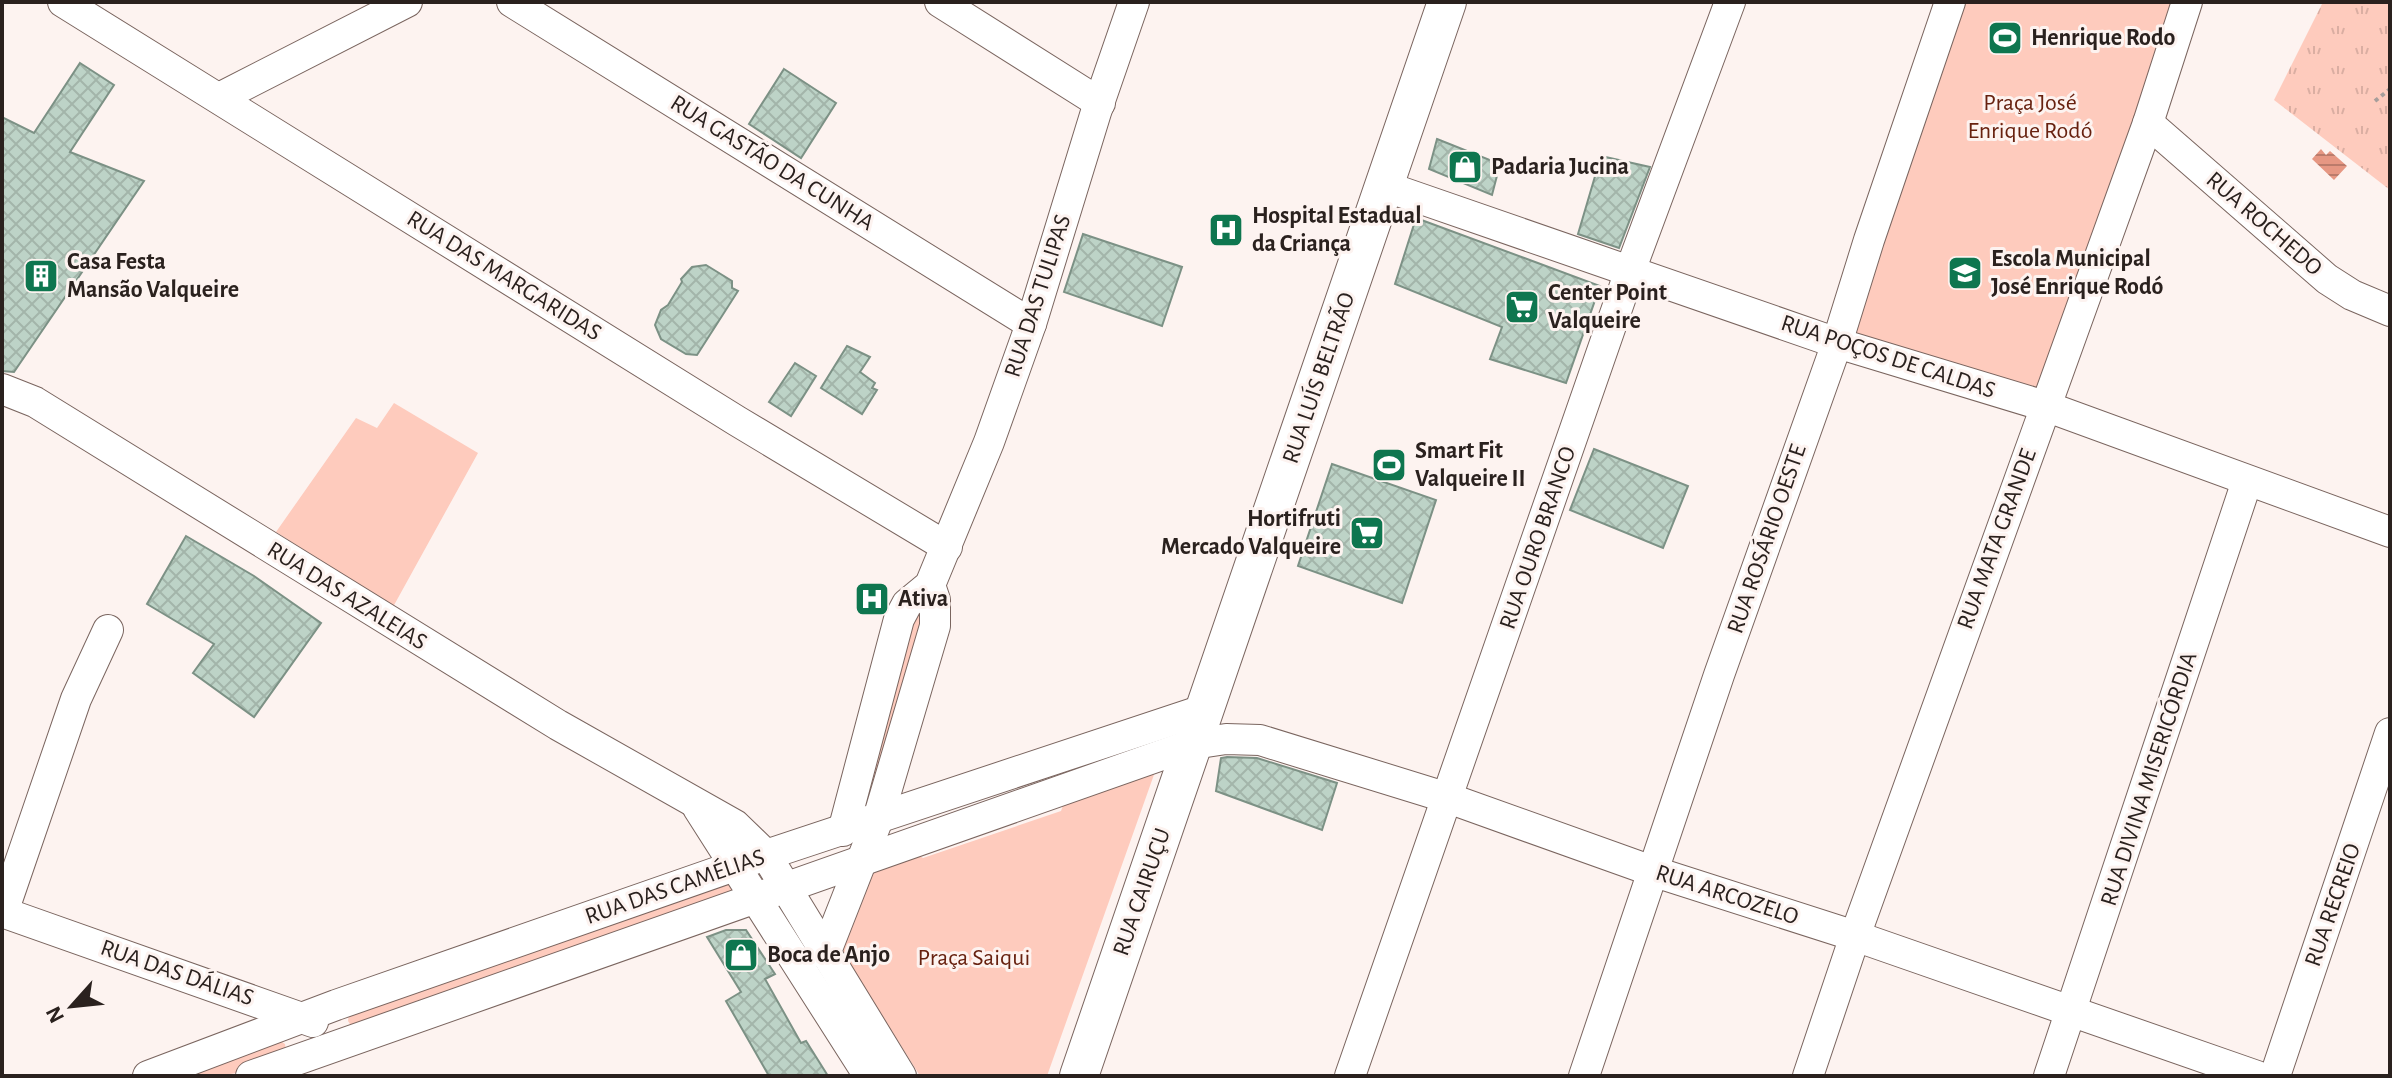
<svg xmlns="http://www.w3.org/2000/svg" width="2392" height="1078" font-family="'Alegreya Sans',sans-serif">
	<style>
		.grass { fill: url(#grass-tufts) }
		.park { fill: #fecbbd }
		.water { fill: url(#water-rules) }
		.building { fill: url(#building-cross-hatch); stroke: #7c9185; stroke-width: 2 }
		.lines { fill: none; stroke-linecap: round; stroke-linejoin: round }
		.minor-casing { stroke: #7a655f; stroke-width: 32 }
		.major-casing { stroke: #7a655f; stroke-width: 40 }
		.path { stroke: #a79e9b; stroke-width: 4; stroke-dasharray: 4 4; stroke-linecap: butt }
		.minor { stroke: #fff; stroke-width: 30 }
		.major { stroke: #fff; stroke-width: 38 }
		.labels { text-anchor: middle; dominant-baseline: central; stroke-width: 6; stroke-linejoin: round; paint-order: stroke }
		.poi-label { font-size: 24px; font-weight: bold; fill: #2a211e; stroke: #fdf3f0; text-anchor: start }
		.park-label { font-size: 24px; fill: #67210f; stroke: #fdf3f0 }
		.street-label { font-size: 24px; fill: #2a211e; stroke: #fdf3f0 }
	</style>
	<defs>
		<pattern id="grass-tufts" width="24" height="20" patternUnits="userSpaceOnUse" patternTransform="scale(2)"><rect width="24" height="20" fill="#fecbbd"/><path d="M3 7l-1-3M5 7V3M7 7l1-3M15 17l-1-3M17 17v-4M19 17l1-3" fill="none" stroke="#daaea2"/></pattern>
		<pattern id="water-rules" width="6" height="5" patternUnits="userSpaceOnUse" patternTransform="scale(2)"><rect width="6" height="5" fill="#e69783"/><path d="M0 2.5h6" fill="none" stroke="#bb7b6b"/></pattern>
		<pattern id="building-cross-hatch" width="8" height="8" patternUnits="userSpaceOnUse" patternTransform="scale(2)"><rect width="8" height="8" fill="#bdd3c7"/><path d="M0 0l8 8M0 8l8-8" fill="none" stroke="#a3b5aa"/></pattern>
	</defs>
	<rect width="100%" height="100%" fill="#fdf3f0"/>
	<polygon class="grass" points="2323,2 2390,2 2390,190 2274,100"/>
	<g class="park">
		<polygon points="1951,2 2187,2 2045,406 1837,343"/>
		<polygon points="394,403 478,453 393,607 276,532 356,418 377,428"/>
		<polygon points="929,610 873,809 854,816 910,611"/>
		<polygon points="1156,769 1047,1076 920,1076 839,947 872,866 913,852 923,858 1061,811 1065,800"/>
		<polygon points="727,876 739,890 352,1027 348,1021 349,1014"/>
		<path d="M279 1040 285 1044 286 1051C266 1078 204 1076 173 1076Z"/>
	</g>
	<polygon class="water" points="2321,149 2326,155 2330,151 2347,166 2334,180 2312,159"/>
	<g class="building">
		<polygon points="80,63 114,85 70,152 144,181 14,372 2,371 2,117 34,133"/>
		<polygon points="784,69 836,103 801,158 749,124"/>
		<polygon points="1437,139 1500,164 1492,195 1429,169"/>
		<polygon points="1601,156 1650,167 1619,248 1578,234"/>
		<polygon points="1416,218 1600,286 1566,383 1490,359 1502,327 1395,284"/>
		<polygon points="1083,234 1182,267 1162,326 1064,292"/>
		<polygon points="706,265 732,281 732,288 738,291 697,355 686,354 661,339 655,325 661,310 668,305 682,282 681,279 692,267"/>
		<polygon points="847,346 870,357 860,372 875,383 872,388 877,390 862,414 821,388"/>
		<polygon points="795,363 816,376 791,416 769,402"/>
		<polygon points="1594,449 1688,486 1663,548 1570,510"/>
		<polygon points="1332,464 1436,500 1402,603 1298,566"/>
		<polygon points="186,536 254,576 321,623 254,717 193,673 214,644 147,604"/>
		<polygon points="1227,757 1257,758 1337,783 1322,830 1216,791 1221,758"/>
		<polygon points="726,930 746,930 775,974 765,979 801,1043 806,1041 828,1076 769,1076 726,1001 741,992 707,937"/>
	</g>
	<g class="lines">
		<g class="minor-casing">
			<g id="minor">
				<polyline points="63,2 737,421 947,547"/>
				<polyline points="512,2 1031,324"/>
				<polyline points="940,2 1100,103"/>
				<polyline points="219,98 407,2"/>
				<polyline points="2148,123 2327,279 2352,295 2390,311"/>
				<polyline points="1384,186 1837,343 2045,406 2390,532"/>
				<polyline points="2,389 35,402 558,725 735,825 766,855 901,1076"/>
				<polyline points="698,808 869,1076"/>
				<polyline points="843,831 899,619 907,604 930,585 989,442 1031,324 1096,112 1134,2"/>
				<polyline points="2,912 313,1022"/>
				<polyline points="3,912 76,699 108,630"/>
				<polyline points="825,954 878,819 935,626 935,600 930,585"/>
				<polyline points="148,1076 336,1005 766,855 1206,709"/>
				<polyline points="251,1076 1193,744 1226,739 1260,740 1448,798 1655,872 1855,936 2257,1076"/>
				<polyline points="1350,1076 1630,271 1730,2"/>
				<polyline points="1584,1076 1719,675 1837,343 1869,240 1950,2"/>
				<polyline points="1808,1076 1855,936 2148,123 2187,2"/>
				<polyline points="2049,1076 2247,481"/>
				<polyline points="2275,1076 2390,733"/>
			</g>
		</g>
		<g class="major-casing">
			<polyline id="major" points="1079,1076 1447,2"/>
		</g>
		<polyline class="path" points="2375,101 2390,89"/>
		<use href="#minor" class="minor"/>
		<use href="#major" class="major"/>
	</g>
	<defs>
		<g id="stadium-square" transform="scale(1.8)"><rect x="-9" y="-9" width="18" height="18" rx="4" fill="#0e764f" stroke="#fdf3f0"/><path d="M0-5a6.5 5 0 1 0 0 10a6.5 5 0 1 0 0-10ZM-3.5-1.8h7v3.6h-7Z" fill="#fff"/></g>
		<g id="shop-square" transform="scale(1.8)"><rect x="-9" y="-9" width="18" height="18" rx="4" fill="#0e764f" stroke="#fdf3f0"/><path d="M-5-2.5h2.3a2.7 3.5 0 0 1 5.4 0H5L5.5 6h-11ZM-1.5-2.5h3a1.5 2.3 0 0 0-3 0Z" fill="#fff"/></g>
		<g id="hospital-square" transform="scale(1.8)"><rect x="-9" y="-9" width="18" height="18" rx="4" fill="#0e764f" stroke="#fdf3f0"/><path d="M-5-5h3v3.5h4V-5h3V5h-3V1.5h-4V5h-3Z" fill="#fff"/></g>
		<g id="school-square" transform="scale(1.8)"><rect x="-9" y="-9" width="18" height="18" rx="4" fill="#0e764f" stroke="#fdf3f0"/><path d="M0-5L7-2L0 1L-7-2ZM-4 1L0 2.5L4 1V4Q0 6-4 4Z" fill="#fff"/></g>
		<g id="building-square" transform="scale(1.8)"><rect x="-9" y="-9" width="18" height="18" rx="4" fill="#0e764f" stroke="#fdf3f0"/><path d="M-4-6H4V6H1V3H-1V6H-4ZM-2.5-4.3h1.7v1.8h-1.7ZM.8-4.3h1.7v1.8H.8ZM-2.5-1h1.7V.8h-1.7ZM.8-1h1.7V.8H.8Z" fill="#fff"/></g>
		<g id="supermarket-square" transform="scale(1.8)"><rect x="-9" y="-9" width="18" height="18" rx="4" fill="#0e764f" stroke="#fdf3f0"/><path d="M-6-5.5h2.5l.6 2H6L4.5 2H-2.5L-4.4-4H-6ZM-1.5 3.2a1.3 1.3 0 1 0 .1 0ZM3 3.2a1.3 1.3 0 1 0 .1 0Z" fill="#fff"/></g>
	</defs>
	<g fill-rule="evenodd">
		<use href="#stadium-square" x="2005" y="38"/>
		<use href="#shop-square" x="1465" y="167"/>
		<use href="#hospital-square" x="1226" y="230"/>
		<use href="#school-square" x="1965" y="273"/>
		<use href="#building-square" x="41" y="276"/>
		<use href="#supermarket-square" x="1522" y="307"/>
		<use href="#stadium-square" x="1389" y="465"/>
		<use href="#supermarket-square" x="1367" y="533"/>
		<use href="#hospital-square" x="872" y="599"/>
		<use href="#shop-square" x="741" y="955"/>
	</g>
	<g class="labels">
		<g class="poi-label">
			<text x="2031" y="38">Henrique Rodo</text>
			<text x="1491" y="167">Padaria Jucina</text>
			<text x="1252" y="216">Hospital Estadual<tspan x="1252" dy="28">da Criança</tspan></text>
			<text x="1991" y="259">Escola Municipal<tspan x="1991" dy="28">José Enrique Rodó</tspan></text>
			<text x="67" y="262">Casa Festa<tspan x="67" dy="28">Mansão Valqueire</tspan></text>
			<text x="1548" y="293">Center Point<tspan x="1548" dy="28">Valqueire</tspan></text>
			<text x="1415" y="451">Smart Fit<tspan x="1415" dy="28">Valqueire II</tspan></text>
			<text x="1341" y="519" text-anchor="end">Hortifruti<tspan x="1341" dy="28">Mercado Valqueire</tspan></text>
			<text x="898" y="599">Ativa</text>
			<text x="767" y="955">Boca de Anjo</text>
		</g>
		<g class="park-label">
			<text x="2030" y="103">Praça José<tspan x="2030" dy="28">Enrique Rodó</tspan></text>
			<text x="974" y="958">Praça Saiqui</text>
		</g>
		<g class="street-label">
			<text transform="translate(772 163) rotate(32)">RUA GASTÃO DA CUNHA</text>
			<text transform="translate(2264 224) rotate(41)">RUA ROCHEDO</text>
			<text transform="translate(504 276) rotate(32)">RUA DAS MARGARIDAS</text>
			<text transform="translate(1038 296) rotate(-72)">RUA DAS TULIPAS</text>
			<text transform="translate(1888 357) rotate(18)">RUA POÇOS DE CALDAS</text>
			<text transform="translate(1319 378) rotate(-71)">RUA LUÍS BELTRÃO</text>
			<text transform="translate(1538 538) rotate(-71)">RUA OURO BRANCO</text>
			<text transform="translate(1767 539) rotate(-71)">RUA ROSÁRIO OESTE</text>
			<text transform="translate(1997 539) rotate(-70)">RUA MATA GRANDE</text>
			<text transform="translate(347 596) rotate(32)">RUA DAS AZALEIAS</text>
			<text transform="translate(2149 779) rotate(-72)">RUA DIVINA MISERICÓRDIA</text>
			<text transform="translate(675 887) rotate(-19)">RUA DAS CAMÉLIAS</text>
			<text transform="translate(1142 892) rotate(-71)">RUA CAIRUÇU</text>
			<text transform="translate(1727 895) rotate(18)">RUA ARCOZELO</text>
			<text transform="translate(2333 905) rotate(-71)">RUA RECREIO</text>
			<text transform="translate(177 973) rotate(19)">RUA DAS DÁLIAS</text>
		</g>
	</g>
	<rect width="2392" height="1078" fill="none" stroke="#2a211e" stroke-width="8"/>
	<g transform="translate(72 1006) rotate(243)" stroke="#fdf3f0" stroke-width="6" paint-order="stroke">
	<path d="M0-6L14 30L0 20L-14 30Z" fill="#2a211e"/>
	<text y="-12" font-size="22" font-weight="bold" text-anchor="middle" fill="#2a211e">N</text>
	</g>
</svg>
